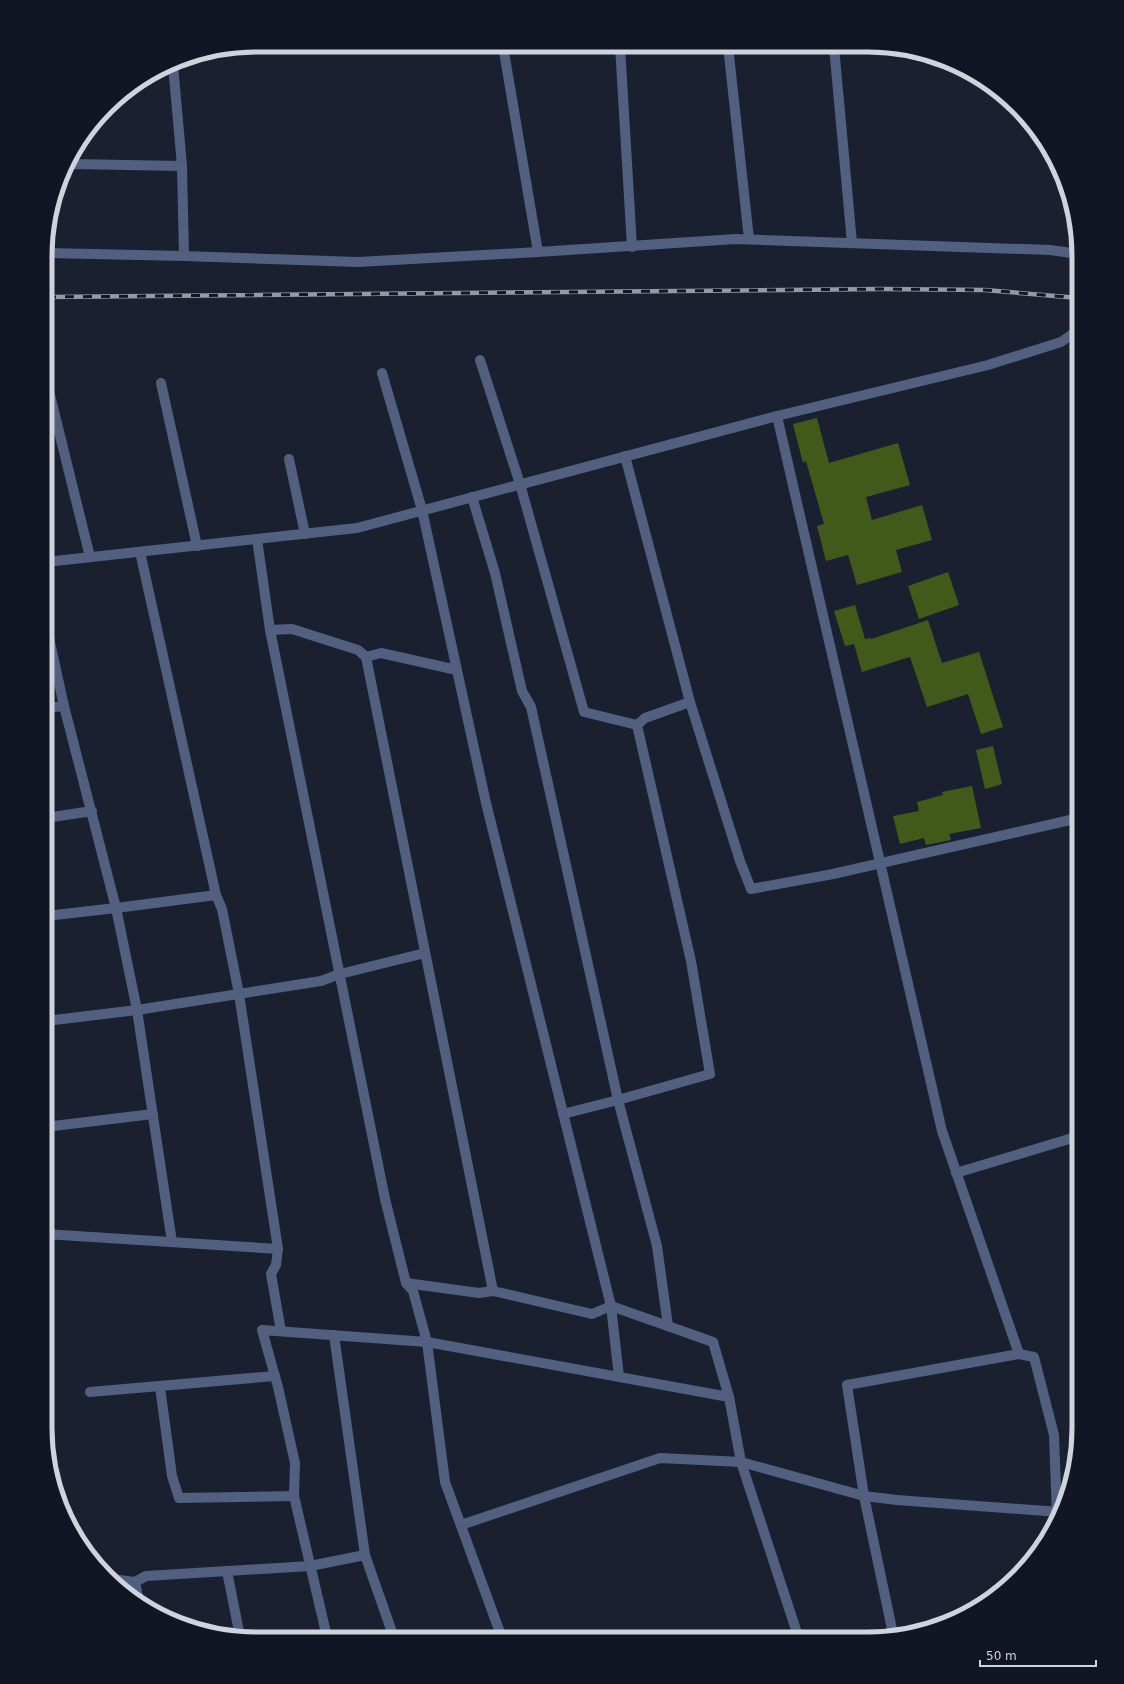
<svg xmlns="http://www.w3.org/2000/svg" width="1124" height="1684" font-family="'DejaVu Sans',sans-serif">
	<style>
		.building { fill: #425a19 }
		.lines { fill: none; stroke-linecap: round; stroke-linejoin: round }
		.minor { stroke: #525f7e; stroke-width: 10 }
		.tertiary { stroke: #525f7e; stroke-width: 10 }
		.rail-casing { stroke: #9499a5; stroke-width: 4.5 }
		.rail { stroke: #111625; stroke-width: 3; stroke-dasharray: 9; stroke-linecap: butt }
		.rim { fill: none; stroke: #cfd3de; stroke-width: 5 }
	</style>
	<rect width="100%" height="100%" fill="#1a202f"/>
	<g class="building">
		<polygon points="817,418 829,463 898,443 910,485 866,497 872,520 922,505 932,540 896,550 902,572 857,585 848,555 826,561 817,526 824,524 806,461 803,463 793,424"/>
		<polygon points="948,572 959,605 919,619 908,586"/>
		<polygon points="855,605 865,639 871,638 871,639 928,620 942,663 979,652 1003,727 981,734 968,694 927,707 910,657 862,672 854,644 845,646 834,611"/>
		<polygon points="993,746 1002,784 985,789 976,750"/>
		<polygon points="972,786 981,828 949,834 951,840 926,845 924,838 900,844 893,816 919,811 917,802 943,795 942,792"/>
	</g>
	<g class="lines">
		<g class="minor">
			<polyline points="503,46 538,252"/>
			<polyline points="620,46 632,247"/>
			<polyline points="728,46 749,239"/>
			<polyline points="834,47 852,243"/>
			<polyline points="173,65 182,166 184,256"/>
			<polyline points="72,155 72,164 182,166"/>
			<polyline points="47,253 184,256 358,262 538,252 736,239 1050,250 1079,254"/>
			<polyline points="480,360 520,484 584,712 637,725"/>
			<polyline points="382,373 422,510 486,803 611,1306 713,1342 729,1397 741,1462 799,1639"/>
			<polyline points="47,383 90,557"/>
			<polyline points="161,383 197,546"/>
			<polyline points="777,416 942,1131 1019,1354"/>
			<polyline points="625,456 690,702 740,861 751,889 833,874 1079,818"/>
			<polyline points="289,459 305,534"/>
			<polyline points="472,497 495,573 522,691 531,707 618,1100 710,1074 691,961 637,725"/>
			<polyline points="257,539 270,630 385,1199 406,1283 413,1291 427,1342 445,1482 502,1638"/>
			<polyline points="140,552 216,895 222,909 239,994 278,1249 276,1265 271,1274 281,1331"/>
			<polyline points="46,624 64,706 116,908 137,1010 172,1242"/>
			<polyline points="270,630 292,629 358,650 366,657 493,1291"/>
			<polyline points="366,657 381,653 457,670"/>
			<polyline points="46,708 64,706"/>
			<polyline points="637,725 645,718 690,702"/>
			<polyline points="46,818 92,811"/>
			<polyline points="46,916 116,908 216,895"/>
			<polyline points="46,1021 137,1010 321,981 340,974 425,953"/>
			<polyline points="563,1114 618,1100 657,1246 668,1326"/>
			<polyline points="45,1127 153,1114"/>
			<polyline points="956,1173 1079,1136"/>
			<polyline points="45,1234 278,1249"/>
			<polyline points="406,1283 479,1293 493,1291 592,1314 611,1306 619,1377"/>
			<polyline points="334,1335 365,1555 394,1638"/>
			<polyline points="160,1387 172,1476 179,1498 294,1496"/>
			<polyline points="90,1392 275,1376"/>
			<polyline points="461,1525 660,1458 741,1462 864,1496 897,1500 1060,1512"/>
			<polyline points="227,1571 240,1637"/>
			<polyline points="111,1579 135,1582 146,1576 310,1566 365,1555"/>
			<polyline points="135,1582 139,1602"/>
			<polyline points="893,1634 864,1496 847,1385 1019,1354 1034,1357 1054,1435 1057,1517"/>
			<polyline points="327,1637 294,1496 295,1463 278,1387 262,1330 427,1342 729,1397"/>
		</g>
		<polyline class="tertiary" points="46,562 357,528 777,416 988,365 1061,342 1077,331 1079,326"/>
		<g class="rail-casing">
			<polyline id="rail" points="47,297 882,289 985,290 1079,298"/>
		</g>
		<use href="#rail" class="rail"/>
	</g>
	<path d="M0 0H1124V1684H0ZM256 52H868A204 204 0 0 1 1072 256V1428A204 204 0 0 1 868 1632H256A204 204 0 0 1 52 1428V256A204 204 0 0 1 256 52Z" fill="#111625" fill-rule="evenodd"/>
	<path class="rim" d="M256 52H868A204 204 0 0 1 1072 256V1428A204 204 0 0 1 868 1632H256A204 204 0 0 1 52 1428V256A204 204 0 0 1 256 52Z"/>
	<path d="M980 1660v6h116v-6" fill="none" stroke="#cfd3de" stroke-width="2"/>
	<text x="986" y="1660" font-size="12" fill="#cfd3de" stroke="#111625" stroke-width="3" paint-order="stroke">50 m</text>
</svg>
